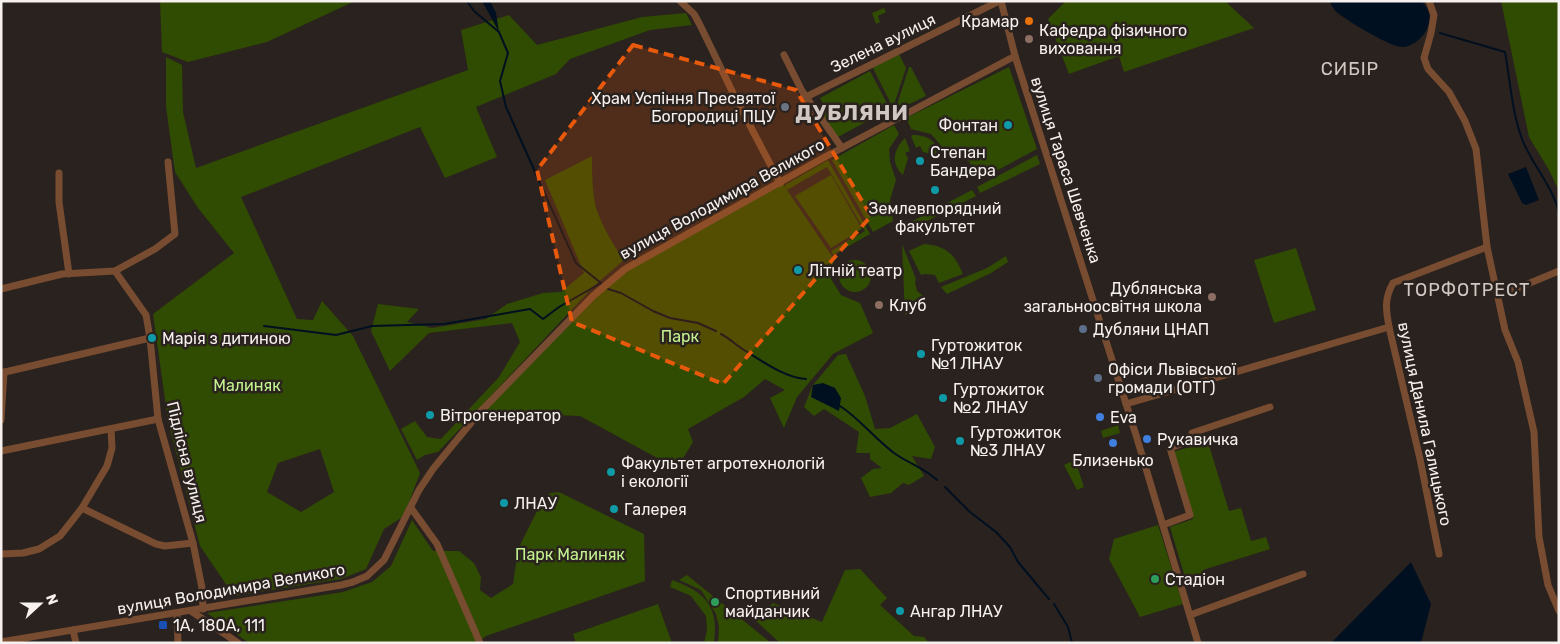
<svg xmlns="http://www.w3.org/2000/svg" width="1560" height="644" font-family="Rubik,sans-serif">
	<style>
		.green { fill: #304b02; fill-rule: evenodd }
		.water { fill: #011020 }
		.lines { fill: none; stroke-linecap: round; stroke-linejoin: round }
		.stream { stroke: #011020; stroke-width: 2 }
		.minor { stroke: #784c30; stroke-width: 7 }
		.marked { fill: #e8590c; fill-opacity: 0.2; stroke: #e8590c; stroke-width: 4; stroke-dasharray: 10 6; stroke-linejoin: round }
		.food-dot { fill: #e8710a; stroke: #2a221e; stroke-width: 2 }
		.education-dot { fill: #8d6e63; stroke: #2a221e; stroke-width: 2 }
		.worship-dot { fill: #6b7280; stroke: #2a221e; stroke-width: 2 }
		.culture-dot { fill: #0f9aa8; stroke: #2a221e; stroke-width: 2 }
		.service-dot { fill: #5c6f8a; stroke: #2a221e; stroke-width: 2 }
		.shop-dot { fill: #3f7fe0; stroke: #2a221e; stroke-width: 2 }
		.leisure-dot { fill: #2e9e5b; stroke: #2a221e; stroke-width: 2 }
		.transit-dot { fill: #1a4fb4; stroke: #2a221e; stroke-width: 2 }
		.labels { text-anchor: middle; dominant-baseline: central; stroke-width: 5; stroke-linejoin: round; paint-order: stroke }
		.poi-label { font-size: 16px; fill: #f6f1ee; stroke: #2a221e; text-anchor: start }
		.street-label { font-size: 16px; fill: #f6f1ee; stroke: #2a221e }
		.park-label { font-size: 16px; fill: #c3f291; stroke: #2a221e }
		.neighbourhood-label { font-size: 18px; letter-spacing: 1px; fill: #d2c8c3; stroke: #2a221e }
		.district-label { font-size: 21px; font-weight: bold; letter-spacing: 1px; fill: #d2c8c3; stroke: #2a221e }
	</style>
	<rect width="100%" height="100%" fill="#2a221e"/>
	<g class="green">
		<polygon points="160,1 355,1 267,42 188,62 162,52"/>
		<polygon points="1066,1 1225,1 1254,28 1124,72 1119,56 1069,74 1048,19"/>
		<polygon points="1501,1 1559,1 1559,191 1549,170 1529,137"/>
		<polygon points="884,8 886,12 878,16 880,22 876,24 872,13"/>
		<path d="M686 13 692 25 650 30 570 59 556 74 476 107 497 157 445 178 420 127 241 197 297 319 313 320 322 301 353 336 420 473 404 516 384 529 366 569 341 579 234 596 200 546 168 421 153 314 234 253 198 208 175 172 166 107V57L182 65 183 112 196 168 468 70 461 30 509 15 537 45 642 17ZM320 449 334 492 301 512 267 492 278 463Z"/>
		<polygon points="899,54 906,68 893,108 872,66"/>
		<polygon points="909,67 911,67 926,96 895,111"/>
		<polygon points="1009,67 1037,149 979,180 969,161 949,155 931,134 911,129 906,118"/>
		<polygon points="870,71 890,109 836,138 816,108 823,104 820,98"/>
		<polygon points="894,125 899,134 889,149 890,162 896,180 890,200 893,221 873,232 832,160"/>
		<path d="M913 135C927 135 938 141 940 156L923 152 920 146 916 148 911 136Z"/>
		<path d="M905 138 910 151 905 153 908 158 903 175C890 163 894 149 905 138Z"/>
		<polygon points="1037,155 1040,164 980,193 977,187"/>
		<path d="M592 156C592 172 592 188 595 204 599 220 614 247 624 260L594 286 438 452 425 455 417 460 401 429 415 421 427 437 441 439 499 377 520 342 512 323 429 333 390 371 371 331 378 304 419 309 407 322 432 328 486 319 507 304 543 293 561 292 584 273 545 180Z"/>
		<polygon points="828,160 870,234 833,255 831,251 865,231 827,167 787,190 834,259 831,279 841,295 860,303 873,333 833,354 797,397 784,428 770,398 785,390 765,379 744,397 688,429 693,442 682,460 661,460 580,416 480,412 625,269 782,182 787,189 785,185"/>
		<polygon points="831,175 862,229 831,248 795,196"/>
		<polygon points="972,190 976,196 902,234 903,226"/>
		<polygon points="902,244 916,279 915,282 917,291 924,297 926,302 921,307 905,315"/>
		<path d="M924 244C946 246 954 253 963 274L939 283 935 275 925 274 921 275 909 251Z"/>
		<polygon points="1296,248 1316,310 1274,323 1254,260"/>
		<polygon points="1006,256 1008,262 991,273 947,294 941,287 987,268"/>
		<circle cx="855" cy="276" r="16"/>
		<polygon points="846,354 865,396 875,429 890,428 917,414 935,447 931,459 912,456 924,476 909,485 903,483 891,493 870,497 861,478 873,469 882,468 870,459 870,453 856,453 859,432 824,409 814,416 804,407 813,385 838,355"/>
		<polygon points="1118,425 1120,433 1103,438 1101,431"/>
		<polygon points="1208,442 1229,511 1241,508 1251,541 1266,537 1270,549 1203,570 1205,578 1187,584 1170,527 1193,519 1172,452"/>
		<polygon points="1075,460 1084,487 1077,490 1064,465"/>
		<polygon points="559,492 644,534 645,581 486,636 477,643 249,643 207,613 343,592 372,582 391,566 412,520 433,551 459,551 474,563 481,577 480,590 491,598 513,584 518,549 543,499 550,493"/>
		<polygon points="1158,525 1183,604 1140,617 1109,559 1114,539"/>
		<polygon points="860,569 887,598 880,605 914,636 924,637 929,643 780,643 755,620 773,603 822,622 845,570"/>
		<polygon points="687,575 771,643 718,643 719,627 716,614 701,590 679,580"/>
		<path d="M672 580C706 592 719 607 714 643H704L707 630 706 616 691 596 670 587Z"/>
		<polygon points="658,604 672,643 576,643 573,634"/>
	</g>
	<g class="water">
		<polygon points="482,1 490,1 496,13 499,32"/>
		<path d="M1330 1H1421C1440 16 1424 44 1404 47 1393 49 1348 21 1339 14 1335 11 1331 6 1330 1Z"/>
		<polygon points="1526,167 1539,200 1526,205 1522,203 1508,174"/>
		<polygon points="823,383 835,388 841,398 839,411 811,397 813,385"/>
		<polygon points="1411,562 1431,604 1421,643 1331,643"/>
	</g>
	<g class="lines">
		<g class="stream">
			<path d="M1440 33 1505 52C1510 80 1512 112 1522 139 1532 165 1552 185 1559 212"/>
			<polyline points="608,289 621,293 653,311 670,318 698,323 716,331"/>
			<polyline points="264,326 336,335 372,326 444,324 530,309 543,319 559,307 601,283 576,263 506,107 500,81 508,53 499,32 474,11 467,1"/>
			<path d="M721 334C729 338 736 345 744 350 762 361 785 378 806 379"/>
			<path d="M840 406C860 419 874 438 894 453 908 463 924 468 937 480"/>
			<polyline points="945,487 970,512 996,532 1010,547 1018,562 1049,599"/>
			<polyline points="1054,604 1068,627 1072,643"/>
		</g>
		<g class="minor">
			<polyline points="680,1 694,14 700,25 733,93 780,183"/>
			<polyline points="1001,1 1015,56 1136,435 1198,643"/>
			<polyline points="1429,1 1434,15 1431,33 1424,58 1428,69 1449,92 1465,121 1476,149 1487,247 1505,330 1518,362 1534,432 1539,537 1548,585 1559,611"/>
			<polyline points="784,55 802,91 842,148"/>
			<polyline points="806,97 999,1"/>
			<polyline points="59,173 59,202 69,274"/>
			<polyline points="115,271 146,315 150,338 158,419 193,543 202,588 203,609"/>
			<polyline points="1,289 62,274 115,271 155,249 175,234 168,162"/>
			<polyline points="1497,292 1508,292 1559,271"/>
			<polyline points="1,373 150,338"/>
			<polyline points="1126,404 1389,327"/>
			<polyline points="1,420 4,372"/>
			<polyline points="1,451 158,419"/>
			<polyline points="82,508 156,544 165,546 193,543"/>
			<polyline points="411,508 437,544 480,643"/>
			<polyline points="1163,525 1190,515 1170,448 1194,439 1192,433 1270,407"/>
			<polyline points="1,554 23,553 39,549 60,536 82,508 107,466 112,448 111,429"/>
			<path d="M1439 554 1420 459 1389 327C1386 310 1384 299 1393 283L1487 247"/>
			<polyline points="191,611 238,643"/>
			<polyline points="177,613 178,643"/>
			<polyline points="1190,615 1303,574"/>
			<polyline points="73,630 76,643"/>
			<polyline points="1,642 341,585 353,582 367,576 384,560 419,490 433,469 451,447 480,412 593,296 625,269 823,158 1015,56"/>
		</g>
	</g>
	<path class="marked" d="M633 45 796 90 871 216 723 384 572 322 537 170Z"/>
	<circle class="food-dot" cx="1029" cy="21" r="5"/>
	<g class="education-dot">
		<circle cx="1029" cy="39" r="5"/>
		<circle cx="1212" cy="297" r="5"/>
		<circle cx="879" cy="305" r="5"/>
	</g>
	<circle class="worship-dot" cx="785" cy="107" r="5"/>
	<g class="culture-dot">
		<circle cx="1008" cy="125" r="5"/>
		<circle cx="920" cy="161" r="5"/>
		<circle cx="935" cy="190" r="5"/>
		<circle cx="798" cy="270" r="5"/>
		<circle cx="152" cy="338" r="5"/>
		<circle cx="921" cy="354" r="5"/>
		<circle cx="943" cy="398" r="5"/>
		<circle cx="430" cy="415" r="5"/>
		<circle cx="960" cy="441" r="5"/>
		<circle cx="611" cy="472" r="5"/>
		<circle cx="504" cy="503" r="5"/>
		<circle cx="614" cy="509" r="5"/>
		<circle cx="900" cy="611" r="5"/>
	</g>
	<g class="service-dot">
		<circle cx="1083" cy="329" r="5"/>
		<circle cx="1098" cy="378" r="5"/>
	</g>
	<g class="shop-dot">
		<circle cx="1100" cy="417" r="5"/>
		<circle cx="1147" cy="439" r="5"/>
		<circle cx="1113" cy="443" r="5"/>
	</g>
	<g class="leisure-dot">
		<circle cx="1155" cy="579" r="5"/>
		<circle cx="715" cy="602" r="5"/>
	</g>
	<rect class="transit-dot" x="158" y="620" width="10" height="10" rx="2.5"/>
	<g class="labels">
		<g class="poi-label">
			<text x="1019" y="21" text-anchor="end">Крамар</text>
			<text x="1039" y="30">Кафедра фізичного<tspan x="1039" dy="18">виховання</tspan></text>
			<text x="775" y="98" text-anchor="end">Храм Успіння Пресвятої<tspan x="775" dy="18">Богородиці ПЦУ</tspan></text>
			<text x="998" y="125" text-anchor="end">Фонтан</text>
			<text x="930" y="152">Степан<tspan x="930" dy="18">Бандера</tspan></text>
			<text x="935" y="208" text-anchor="middle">Землевпорядний<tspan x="935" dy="18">факультет</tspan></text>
			<text x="808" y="270">Літній театр</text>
			<text x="1202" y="288" text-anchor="end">Дублянська<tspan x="1202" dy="18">загальноосвітня школа</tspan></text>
			<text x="889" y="305">Клуб</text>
			<text x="1093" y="329">Дубляни ЦНАП</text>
			<text x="162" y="338">Марія з дитиною</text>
			<text x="931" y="345">Гуртожиток<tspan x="931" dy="18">№1 ЛНАУ</tspan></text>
			<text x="1108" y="369">Офіси Львівської<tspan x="1108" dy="18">громади (ОТГ)</tspan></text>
			<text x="953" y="389">Гуртожиток<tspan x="953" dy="18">№2 ЛНАУ</tspan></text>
			<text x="440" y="415">Вітрогенератор</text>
			<text x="1110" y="417">Eva</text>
			<text x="970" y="432">Гуртожиток<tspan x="970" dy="18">№3 ЛНАУ</tspan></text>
			<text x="1157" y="439">Рукавичка</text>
			<text x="1113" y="460" text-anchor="middle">Близенько</text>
			<text x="621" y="463">Факультет агротехнологій<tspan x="621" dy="18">і екології</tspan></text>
			<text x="514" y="503">ЛНАУ</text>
			<text x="624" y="509">Галерея</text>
			<text x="1165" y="579">Стадіон</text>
			<text x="725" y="593">Спортивний<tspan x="725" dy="18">майданчик</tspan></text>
			<text x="910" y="611">Ангар ЛНАУ</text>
			<text x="173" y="625">1А, 180А, 111</text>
		</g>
		<g class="street-label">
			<text transform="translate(883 43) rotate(-26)">Зелена вулиця</text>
			<text transform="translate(1066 170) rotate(72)">вулиця Тараса Шевченка</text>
			<text transform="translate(722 199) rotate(-29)">вулиця Володимира Великого</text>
			<text transform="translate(1425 424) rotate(78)">вулиця Данила Галицького</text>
			<text transform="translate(187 462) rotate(76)">Підлісна вулиця</text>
			<text transform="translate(231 589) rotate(-10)">вулиця Володимира Великого</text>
		</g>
		<g class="park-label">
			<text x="680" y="336">Парк</text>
			<text x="247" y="385">Малиняк</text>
			<text x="570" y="554">Парк Малиняк</text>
		</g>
		<g class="neighbourhood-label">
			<text x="1350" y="69">СИБІР</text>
			<text x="1467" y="290">ТОРФОТРЕСТ</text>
		</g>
		<g class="district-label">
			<text x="852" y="112">ДУБЛЯНИ</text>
		</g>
	</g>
	<rect width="1560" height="644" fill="none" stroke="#f6f1ee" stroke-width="5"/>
	<g transform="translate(40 604) rotate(69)" stroke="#2a221e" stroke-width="4" paint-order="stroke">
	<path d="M0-4L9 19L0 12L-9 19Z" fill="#f6f1ee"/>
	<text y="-8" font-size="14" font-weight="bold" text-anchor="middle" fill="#f6f1ee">N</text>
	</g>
</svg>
